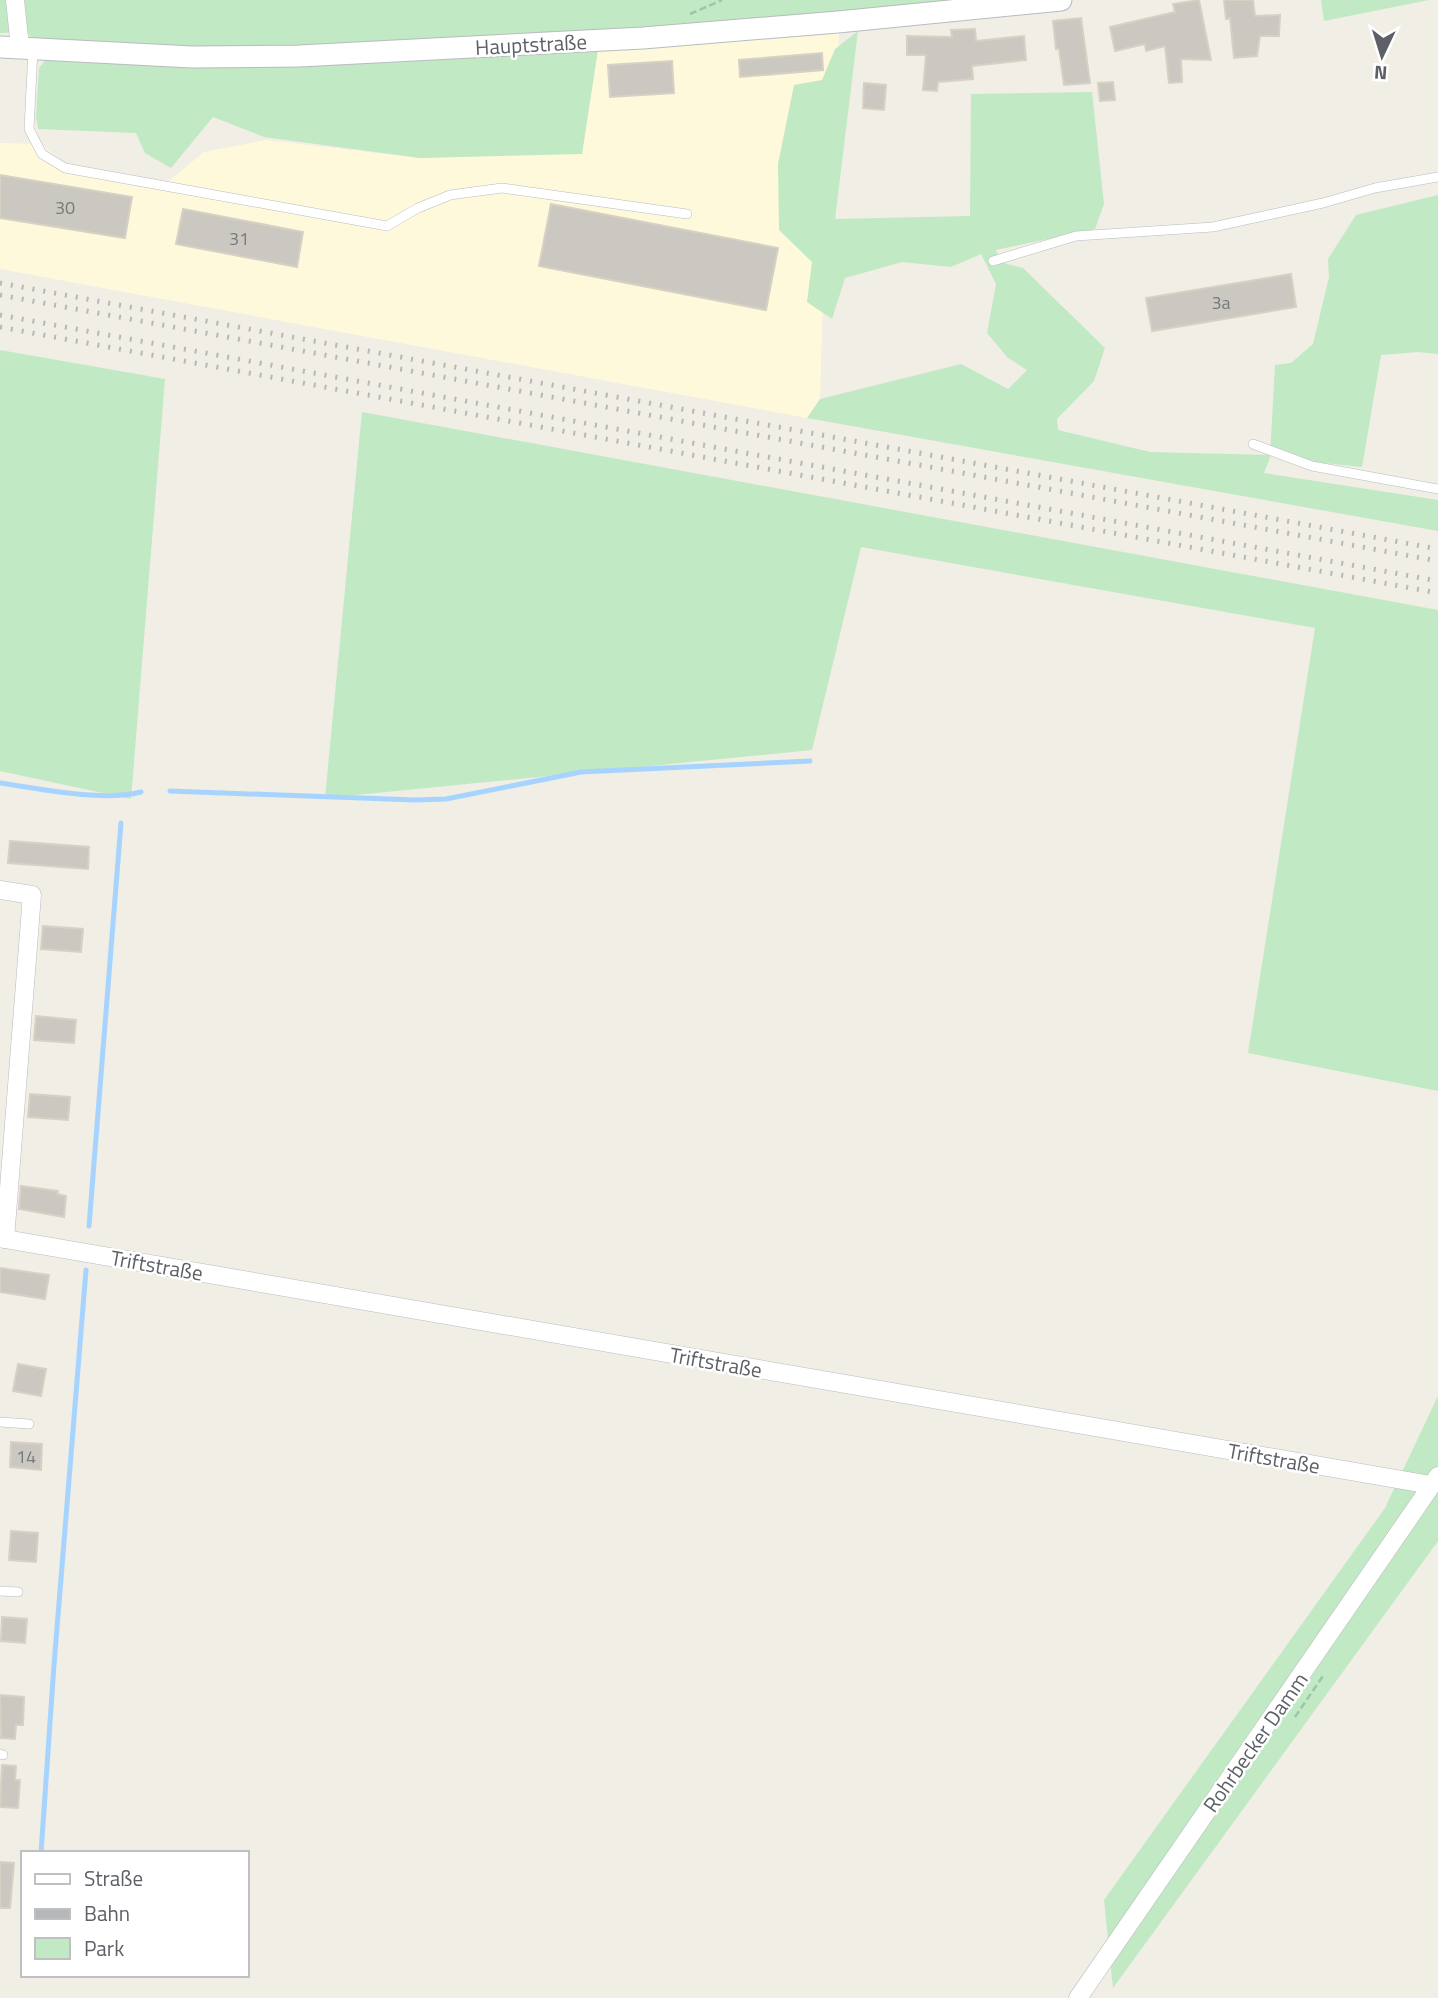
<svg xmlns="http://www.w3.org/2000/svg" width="1438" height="1998" font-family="'Titillium Web',sans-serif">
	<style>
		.commercial { fill: #fff9dc }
		.green { fill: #c1e9c3 }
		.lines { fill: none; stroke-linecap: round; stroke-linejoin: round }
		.stream { stroke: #a7d4ff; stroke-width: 5 }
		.building { fill: #cbc8c2; stroke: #d6d1c3; stroke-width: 2 }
		.service-casing { stroke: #b8bbc0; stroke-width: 10 }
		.minor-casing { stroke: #b8bbc0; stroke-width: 19 }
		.tertiary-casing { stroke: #b8bbc0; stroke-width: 23 }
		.path { stroke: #98c8a9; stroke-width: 2.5; stroke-dasharray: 7 3.5; stroke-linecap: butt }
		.service { stroke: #fff; stroke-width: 9 }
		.minor { stroke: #fff; stroke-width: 18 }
		.tertiary { stroke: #fff; stroke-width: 21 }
		.rail { stroke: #b6b7b8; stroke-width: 5; stroke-dasharray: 2 9; stroke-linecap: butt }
		.labels { text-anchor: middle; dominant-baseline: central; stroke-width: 5; stroke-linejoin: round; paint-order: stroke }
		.number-label { font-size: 18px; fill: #787b7e }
		.street-label { font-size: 21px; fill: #5d6167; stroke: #fff }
	</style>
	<rect width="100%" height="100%" fill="#f0eee5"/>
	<polygon class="commercial" points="839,29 838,81 824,261 820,399 807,418 0,269 0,143 41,144 64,164 166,183 204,152 266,140 420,158 582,153 598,45"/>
	<g class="green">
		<polygon points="0,0 977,0 600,37 582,154 420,158 264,137 213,117 171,168 145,153 136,133 38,129 36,117 39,68 59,44 33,40 27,32 0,33"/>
		<polygon points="1321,0 1429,0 1324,21"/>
		<polygon points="858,31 835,219 970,216 971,94 1092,92 1104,204 1095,229 996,250 1000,262 1023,268 1105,348 1094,381 1057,419 1058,430 1150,452 1270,455 1275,365 1291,363 1313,344 1329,277 1328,259 1356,215 1438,195 1438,354 1418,352 1381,355 1362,467 1277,458 1271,455 1264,473 1438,500 1438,531 807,418 820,399 961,364 1008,389 1027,370 1008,358 987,333 996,284 981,254 951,267 902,262 845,278 832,319 807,302 812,262 779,230 778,164 794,85 822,80 835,49"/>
		<polygon points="0,350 165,379 131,799 0,771"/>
		<polygon points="362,412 1438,610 1438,1091 1248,1053 1315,628 861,547 812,750 325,798"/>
		<polygon points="1438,1396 1438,1541 1113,1988 1104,1900 1385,1508"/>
	</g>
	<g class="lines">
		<g class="stream">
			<path d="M0 783C40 789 102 802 141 792"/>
			<polyline points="170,791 415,800 446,799 581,772 810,761"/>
			<polyline points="89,1226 121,823"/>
			<polyline points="41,1853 54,1665 86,1270"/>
		</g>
	</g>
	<g class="building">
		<polygon points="1199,0 1211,60 1181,59 1182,82 1169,83 1165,46 1146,51 1145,44 1115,51 1110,27 1175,12 1173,4"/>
		<polygon points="1224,0 1253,0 1255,16 1280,15 1279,36 1260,36 1257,56 1234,58 1230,18 1226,19"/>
		<polygon points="1081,18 1090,83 1064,85 1059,49 1056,49 1053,21"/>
		<polygon points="975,29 976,41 1024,36 1026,60 972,66 973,79 938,82 937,91 923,90 926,55 907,55 907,36 952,37 951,30"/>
		<polygon points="822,53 823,70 740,77 739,60"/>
		<polygon points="672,61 674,93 610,97 608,65"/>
		<polygon points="1113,82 1115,100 1100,101 1098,83"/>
		<polygon points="864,83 886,85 884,110 863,108"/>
		<polygon points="0,175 132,197 125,238 0,218"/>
		<polygon points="551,204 778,248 766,310 539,266"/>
		<polygon points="183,209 303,232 297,267 176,244"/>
		<polygon points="1291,274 1296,307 1152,331 1146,298"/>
		<polygon points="10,841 89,847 88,869 8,863"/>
		<polygon points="43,926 83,929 81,952 41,949"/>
		<polygon points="36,1016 76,1020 74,1043 34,1040"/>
		<polygon points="30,1094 70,1097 68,1120 28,1117"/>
		<polygon points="21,1186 58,1191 57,1194 66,1196 64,1217 19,1209"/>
		<polygon points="0,1268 49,1275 45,1299 0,1292"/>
		<polygon points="18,1364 46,1369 41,1396 13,1391"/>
		<polygon points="11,1442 42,1444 41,1470 10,1467"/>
		<polygon points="11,1531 38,1533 36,1562 9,1560"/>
		<polygon points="2,1617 27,1619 25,1643 1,1641"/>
		<polygon points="0,1695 24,1697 23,1725 16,1725 15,1739 1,1738"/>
		<polygon points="2,1765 16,1766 15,1780 20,1780 18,1808 0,1807"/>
		<polygon points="0,1862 14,1863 10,1908 0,1908"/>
	</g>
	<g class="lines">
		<g class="service-casing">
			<g id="service">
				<polyline points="33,50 29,129 42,154 65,168 387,226 418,208 450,195 502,188 687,214"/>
				<polyline points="993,261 1076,236 1213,227 1323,203 1375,188 1438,177"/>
				<polyline points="1253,444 1312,466 1438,489"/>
				<polyline points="0,1422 29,1424"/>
				<polyline points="0,1591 18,1592"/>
				<polyline points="0,1754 3,1755"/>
			</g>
		</g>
		<g class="minor-casing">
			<g id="minor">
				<polyline points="15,0 20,47"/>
				<polyline points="0,890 32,895 5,1239"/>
				<polyline points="0,1238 1431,1485"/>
				<polyline points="1078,1998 1438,1476"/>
			</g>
		</g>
		<g class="tertiary-casing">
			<polyline id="tertiary" points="0,47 192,57 299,56 643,38 838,22 1061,0"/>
		</g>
		<g class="path">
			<polyline points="690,14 722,0"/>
			<polyline points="1295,1717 1323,1676"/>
		</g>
		<use href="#service" class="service"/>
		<use href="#minor" class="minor"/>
		<use href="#tertiary" class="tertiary"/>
		<g class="rail">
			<polyline points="0,283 1438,549"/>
			<polyline points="0,295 1438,561"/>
			<polyline points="0,315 1438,581"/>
			<polyline points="0,327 1438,593"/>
		</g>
	</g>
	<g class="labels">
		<g class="number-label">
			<text x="65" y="207">30</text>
			<text x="239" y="238">31</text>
			<text x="1221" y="302">3a</text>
			<text x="26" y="1456">14</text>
		</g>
		<g class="street-label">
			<text transform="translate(531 44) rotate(-3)">Hauptstraße</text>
			<text transform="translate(157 1265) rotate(10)">Triftstraße</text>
			<text transform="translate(716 1362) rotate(10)">Triftstraße</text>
			<text transform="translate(1274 1458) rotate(10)">Triftstraße</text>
			<text transform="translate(1255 1742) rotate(-55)">Rohrbecker Damm</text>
		</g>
	</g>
	<rect x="21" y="1851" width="228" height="126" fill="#ffffff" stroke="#bec0c2" stroke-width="2"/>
	<rect x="35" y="1874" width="35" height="10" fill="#ffffff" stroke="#bec0c2" stroke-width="2"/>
	<text x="84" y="1886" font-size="21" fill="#5d6167">Straße</text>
	<rect x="35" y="1909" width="35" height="10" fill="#b6b7b8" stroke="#bec0c2" stroke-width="2"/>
	<text x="84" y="1921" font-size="21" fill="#5d6167">Bahn</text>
	<rect x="35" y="1938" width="35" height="21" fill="#c1e9c3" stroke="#bec0c2" stroke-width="2"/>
	<text x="84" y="1956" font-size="21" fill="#5d6167">Park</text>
	<g transform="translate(1382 56) rotate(184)" stroke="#ffffff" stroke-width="5" paint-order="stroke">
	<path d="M0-5L12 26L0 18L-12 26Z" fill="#5d6167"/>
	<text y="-10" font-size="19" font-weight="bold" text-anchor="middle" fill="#5d6167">N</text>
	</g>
</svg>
